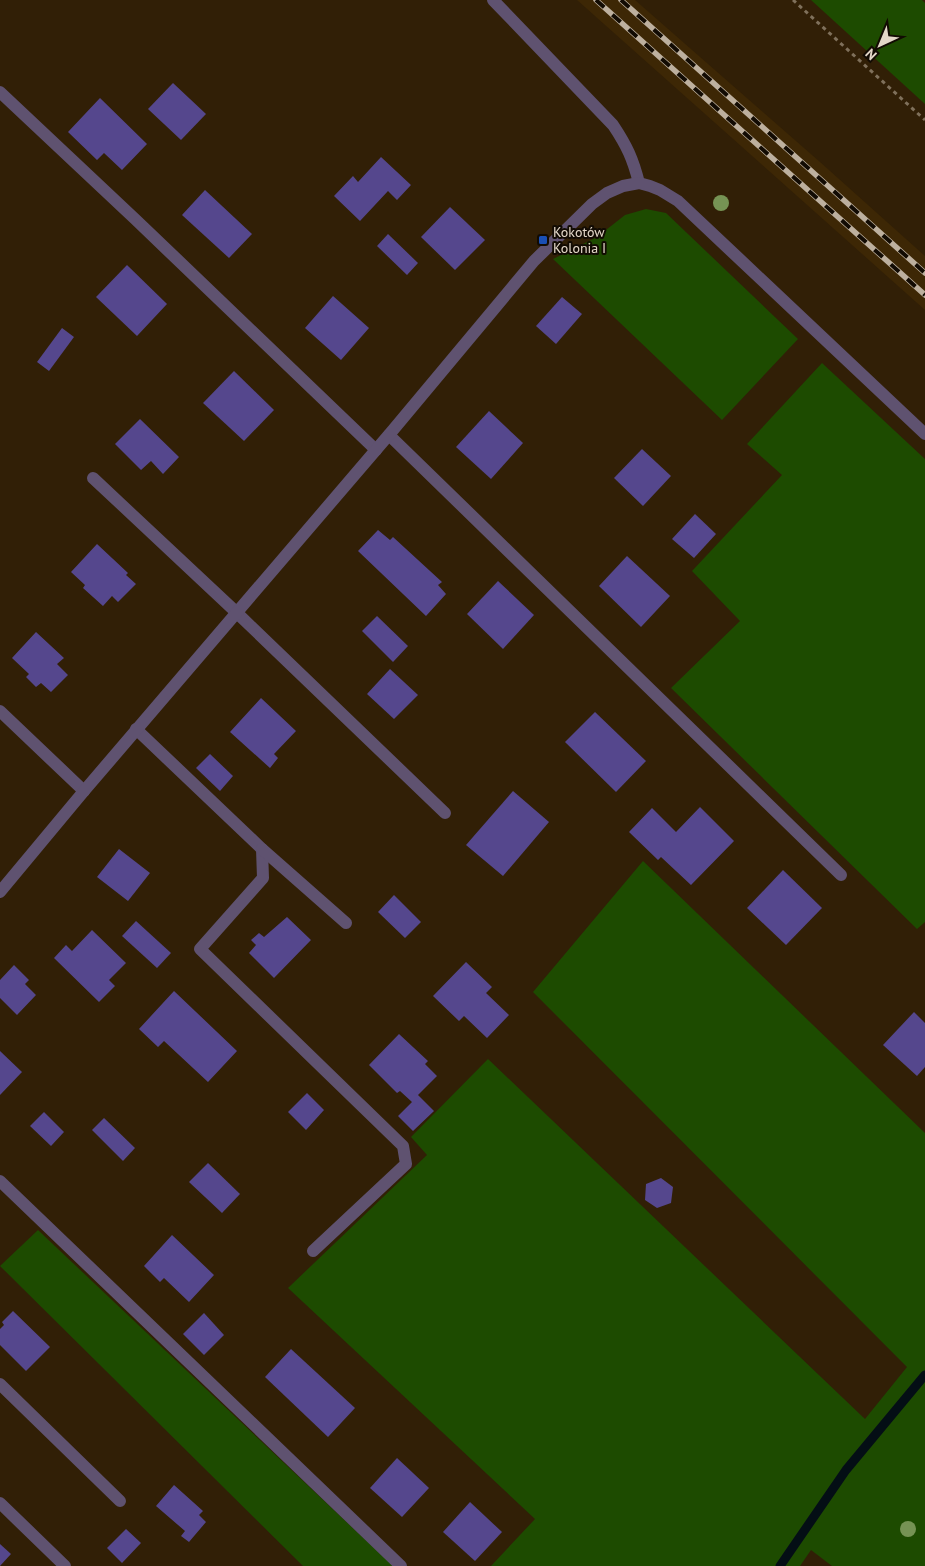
<svg xmlns="http://www.w3.org/2000/svg" width="925" height="1566" font-family="'PT Sans',sans-serif">
	<style>
		.built { fill: #3d2705 }
		.green { fill: #1d4b00 }
		.lines { fill: none; stroke-linecap: round; stroke-linejoin: round }
		.stream { stroke: #040e15; stroke-width: 9 }
		.building { fill: #55478d }
		.path { stroke: #7f705b; stroke-width: 3; stroke-dasharray: 4 4; stroke-linecap: butt }
		.minor { stroke: #5f5270; stroke-width: 12 }
		.rail-casing { stroke: #bdb09f; stroke-width: 5.5 }
		.rail { stroke: #120b03; stroke-width: 4; stroke-dasharray: 11; stroke-linecap: butt }
		.tree { fill: #769354 }
		.transit-dot { fill: #1a4fb4; stroke: #120b03; stroke-width: 2 }
		.labels { text-anchor: middle; dominant-baseline: central; stroke-width: 4; stroke-linejoin: round; paint-order: stroke }
		.poi-label { font-size: 14px; fill: #e3d7c8; stroke: #120b03; text-anchor: start }
	</style>
	<rect width="100%" height="100%" fill="#311f06"/>
	<polygon class="built" points="577,0 635,0 820,162 925,256 925,310"/>
	<g class="green">
		<polygon points="811,0 922,0 925,3 925,104"/>
		<polygon points="646,209 666,213 798,339 722,420 553,259 597,237 625,215"/>
		<polygon points="822,363 925,459 925,922 917,929 671,688 740,621 692,571 782,475 747,444"/>
		<polygon points="643,861 925,1133 925,1566 832,1566 811,1550 800,1566 491,1566 535,1519 288,1288 427,1155 411,1137 488,1059 865,1419 907,1367 533,992"/>
		<polygon points="38,1230 393,1566 303,1566 0,1266"/>
	</g>
	<g class="lines">
		<polyline class="stream" points="780,1566 846,1470 925,1375"/>
	</g>
	<g class="building">
		<polygon points="173,83 206,114 181,140 148,109"/>
		<polygon points="100,98 147,144 122,170 104,153 97,160 68,132"/>
		<polygon points="381,157 411,185 397,200 388,191 360,221 334,196 353,176 358,182"/>
		<polygon points="205,190 252,234 229,258 182,215"/>
		<polygon points="450,207 485,240 455,270 421,237"/>
		<polygon points="388,234 418,263 407,275 377,246"/>
		<polygon points="127,265 167,304 137,336 96,297"/>
		<polygon points="333,296 369,328 341,360 305,328"/>
		<polygon points="562,297 582,314 556,344 536,326"/>
		<polygon points="62,328 74,337 49,371 37,362"/>
		<polygon points="234,371 274,410 244,441 203,403"/>
		<polygon points="489,411 523,443 491,479 456,447"/>
		<polygon points="140,419 179,457 163,474 151,461 141,470 115,444"/>
		<polygon points="642,449 671,476 643,506 614,478"/>
		<polygon points="695,514 716,534 694,558 672,539"/>
		<polygon points="378,530 390,540 393,537 442,582 438,585 446,594 426,616 358,551"/>
		<polygon points="97,544 128,573 126,575 136,584 118,602 112,596 103,606 83,588 85,585 71,572"/>
		<polygon points="627,556 670,596 641,627 599,586"/>
		<polygon points="498,581 534,615 503,649 467,614"/>
		<polygon points="377,616 408,646 393,662 362,631"/>
		<polygon points="36,632 64,658 57,664 68,675 51,692 41,683 36,687 26,677 29,674 12,658"/>
		<polygon points="390,669 418,695 394,719 367,694"/>
		<polygon points="261,698 296,731 274,754 278,758 270,768 230,732"/>
		<polygon points="595,712 646,761 616,792 565,742"/>
		<polygon points="210,754 233,776 220,791 196,768"/>
		<polygon points="513,791 549,822 503,876 466,845"/>
		<polygon points="700,807 734,841 691,885 661,857 658,860 629,832 652,808 676,832"/>
		<polygon points="119,849 150,873 128,901 97,877"/>
		<polygon points="783,870 822,908 786,945 747,908"/>
		<polygon points="394,895 421,922 405,938 378,912"/>
		<polygon points="287,917 311,940 274,978 249,953 256,945 251,940 259,933 264,937"/>
		<polygon points="136,921 171,953 157,968 122,936"/>
		<polygon points="92,930 126,963 109,980 115,986 99,1002 54,958 66,945 72,951"/>
		<polygon points="466,962 492,987 486,993 509,1015 487,1038 464,1016 459,1021 433,996"/>
		<polygon points="14,965 29,980 25,984 36,995 17,1015 0,998 0,980"/>
		<polygon points="174,991 237,1051 208,1082 164,1041 158,1047 139,1029"/>
		<polygon points="914,1012 925,1023 925,1067 917,1076 883,1045"/>
		<polygon points="399,1034 428,1061 425,1064 437,1076 418,1095 434,1111 413,1131 398,1116 412,1102 400,1091 397,1093 369,1065"/>
		<polygon points="0,1051 22,1072 0,1095"/>
		<polygon points="307,1093 324,1110 306,1130 288,1112"/>
		<polygon points="44,1112 64,1132 51,1146 30,1126"/>
		<polygon points="104,1118 135,1148 123,1161 92,1130"/>
		<polygon points="208,1163 240,1194 222,1213 189,1182"/>
		<polygon points="661,1178 673,1187 671,1203 657,1208 645,1200 646,1184"/>
		<polygon points="172,1235 214,1275 189,1302 164,1278 160,1282 144,1266"/>
		<polygon points="13,1311 50,1347 26,1371 0,1345 0,1329 4,1325 2,1322"/>
		<polygon points="204,1313 224,1335 204,1355 183,1334"/>
		<polygon points="291,1349 355,1408 328,1437 265,1377"/>
		<polygon points="397,1458 429,1488 402,1517 370,1488"/>
		<polygon points="174,1485 203,1511 199,1515 206,1522 189,1542 181,1536 185,1531 156,1506"/>
		<polygon points="470,1502 502,1532 475,1561 443,1532"/>
		<polygon points="126,1529 141,1543 122,1563 107,1548"/>
		<polygon points="0,1544 11,1554 0,1566"/>
	</g>
	<g class="lines">
		<polyline class="path" points="793,0 925,120"/>
		<g class="minor">
			<path d="M493 0 613 125C627 146 633 159 639 183"/>
			<polyline points="0,92 135,219 376,450"/>
			<polyline points="389,435 841,875"/>
			<polyline points="93,478 236,612 445,813"/>
			<polyline points="0,711 84,791"/>
			<polyline points="136,729 262,849 263,878 200,949 403,1146 406,1164 313,1251"/>
			<polyline points="262,849 346,923"/>
			<polyline points="0,892 84,791 393,430 534,261 592,204 607,193 623,186 639,183 650,186 660,190 678,201 925,434"/>
			<polyline points="0,1181 401,1566"/>
			<polyline points="0,1384 120,1501"/>
			<polyline points="0,1503 65,1566"/>
		</g>
		<g class="rail-casing">
			<g id="rail">
				<polyline points="596,0 925,295"/>
				<polyline points="621,0 925,273"/>
			</g>
		</g>
		<use href="#rail" class="rail"/>
	</g>
	<g class="tree">
		<circle cx="721" cy="203" r="8"/>
		<circle cx="908" cy="1529" r="8"/>
	</g>
	<rect class="transit-dot" x="538" y="235" width="10" height="10" rx="2.5"/>
	<g class="labels">
		<g class="poi-label">
			<text x="553" y="232">Kokotów<tspan x="553" dy="16">Kolonia I</tspan></text>
		</g>
	</g>
	<g transform="translate(880 45) rotate(224)" stroke="#120b03" stroke-width="4" paint-order="stroke">
	<path d="M0-4L9 19L0 12L-9 19Z" fill="#e3d7c8"/>
	<text y="-8" font-size="14" font-weight="bold" text-anchor="middle" fill="#e3d7c8">N</text>
	</g>
</svg>
